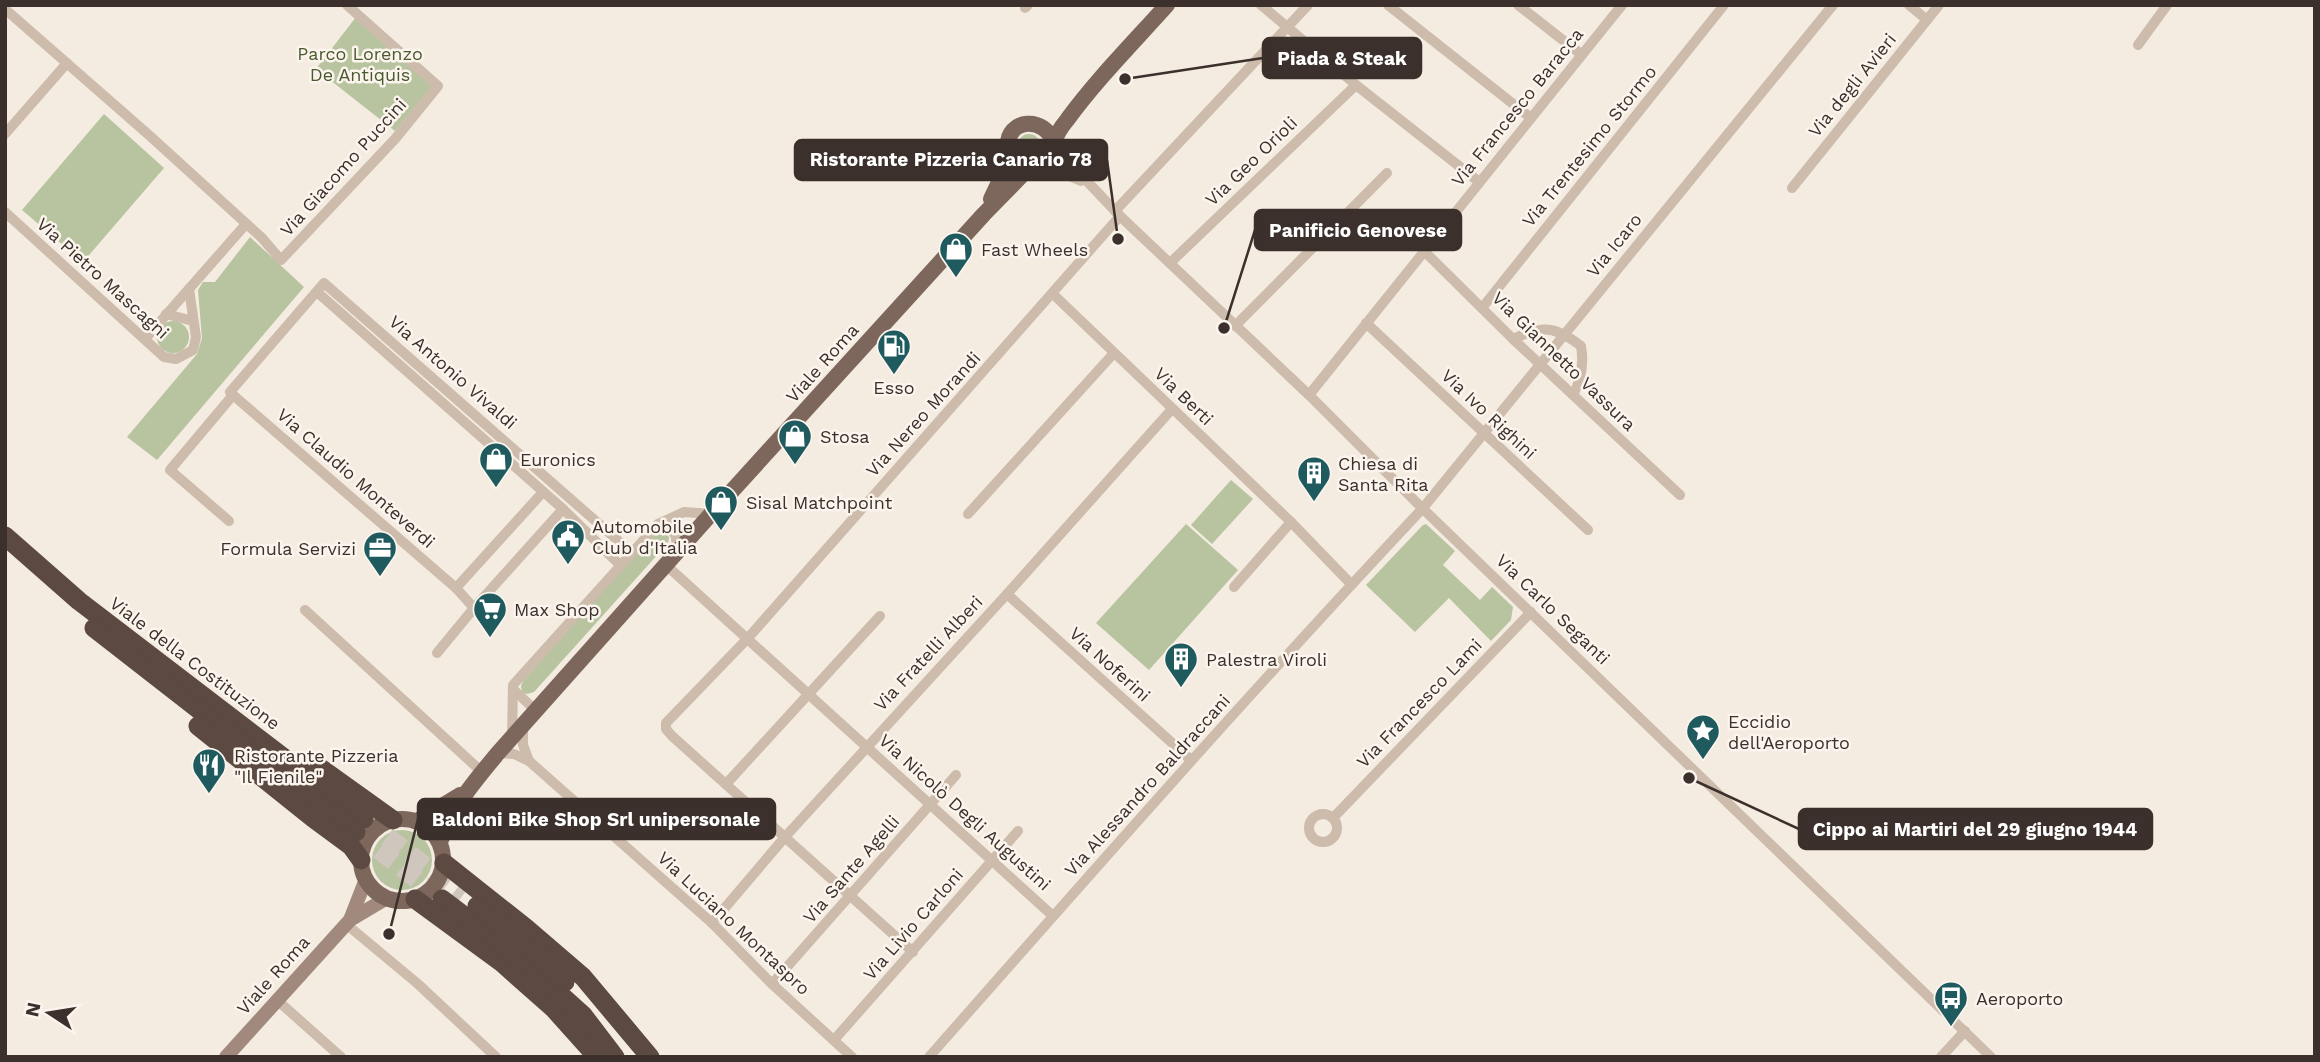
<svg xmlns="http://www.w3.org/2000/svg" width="2320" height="1062" font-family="'Work Sans',sans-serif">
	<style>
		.green { fill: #b8c4a0 }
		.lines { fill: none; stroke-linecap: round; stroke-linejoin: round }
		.highway-tunnel { stroke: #cfc6bd; stroke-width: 19; stroke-dasharray: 19 10; stroke-linecap: butt }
		.street { stroke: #cdbbac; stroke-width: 10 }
		.secondary { stroke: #a18a7d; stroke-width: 14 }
		.primary { stroke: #7d675c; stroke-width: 16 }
		.highway { stroke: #5c4a42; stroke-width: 19 }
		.labels { text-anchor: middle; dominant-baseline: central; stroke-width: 5; stroke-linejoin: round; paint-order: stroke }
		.park-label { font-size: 18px; fill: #4a5a2e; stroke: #fbf5ee }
		.street-label { font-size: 18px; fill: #3b302b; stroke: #fbf5ee }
		.poi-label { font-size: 18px; fill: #3b302b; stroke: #fbf5ee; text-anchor: start }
		.leader { fill: none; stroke: #3b302b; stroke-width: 2.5 }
		.callout-dot { fill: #3b302b; stroke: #fbf5ee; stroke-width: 2.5 }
		.callout { fill: #3b302b; stroke: #3b302b; stroke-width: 2.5 }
		.callout-label { font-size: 19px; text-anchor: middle; font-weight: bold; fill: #fff }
	</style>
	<rect width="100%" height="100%" fill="#f4ebe1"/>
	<g class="green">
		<polygon points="356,17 432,86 395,131 316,69"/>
		<polygon points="104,114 164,168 83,262 22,210"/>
		<circle cx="1029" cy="145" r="11"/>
		<polygon points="250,237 304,287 157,460 127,437 197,354 202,338 198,290 203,282 215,282"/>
		<circle cx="173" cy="337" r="16"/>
		<polygon points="1231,480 1253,499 1212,544 1191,525"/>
		<polygon points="1186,524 1238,570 1149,670 1096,623"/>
		<polygon points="1426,524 1455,551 1443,565 1480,600 1492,587 1513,607 1511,620 1491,641 1449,598 1415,632 1366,585 1423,525"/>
		<polygon points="660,530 667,532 669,538 668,543 534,692 527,694 522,692 521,686 523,681 655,533"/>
		<circle cx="402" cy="860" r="30"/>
	</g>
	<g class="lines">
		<g class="highway-tunnel">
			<polyline points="364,819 463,895"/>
			<polyline points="356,832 442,899"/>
		</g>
		<g class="street">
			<polyline points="1261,5 1356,85 1478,181"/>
			<polyline points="1388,5 1531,118"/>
			<polyline points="1518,5 1582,55"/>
			<polyline points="1909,5 1927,20"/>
			<polyline points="1025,8 1028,5"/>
			<polyline points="5,9 150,136 262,238 281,260 395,139 438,86 347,5"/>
			<polyline points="2138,45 2167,5"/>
			<polyline points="5,134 67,63"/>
			<polyline points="1054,151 1064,157 1120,216 1309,395 1418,504 1991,1057"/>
			<polyline points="1045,166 1081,181"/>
			<polyline points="1792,188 1939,5"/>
			<polyline points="1115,211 1308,5"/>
			<polyline points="5,212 164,357 176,359 193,350 196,337 189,289"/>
			<polyline points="1425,252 1513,339 1680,495"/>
			<polyline points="1170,263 1356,85"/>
			<polyline points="317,292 563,509 619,564"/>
			<polyline points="1053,294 1291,522 1351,584"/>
			<polyline points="1482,308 1724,5"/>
			<polyline points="166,314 193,321"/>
			<polyline points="1366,323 1588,530"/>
			<polyline points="1235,326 1387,173"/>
			<polyline points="145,339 246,224"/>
			<path d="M1513 339C1543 325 1555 326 1581 346 1584 364 1582 379 1573 395"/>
			<polyline points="233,395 456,588 474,608 563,509"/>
			<polyline points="1309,395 1622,5"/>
			<polyline points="968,514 1114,353"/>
			<polyline points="229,521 170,470 233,395 230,392 324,283 631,552"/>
			<polyline points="658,524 670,527 676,537 677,553"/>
			<polyline points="666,565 1053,916"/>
			<polyline points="1234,587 1291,522"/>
			<polyline points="456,588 543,492"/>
			<polyline points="1007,594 1191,760"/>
			<polyline points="305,610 482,772"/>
			<polyline points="437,653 474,608"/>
			<polyline points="513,689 536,711"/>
			<polyline points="523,726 523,745 529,761"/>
			<polyline points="512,738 513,685 658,524 684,512 711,514"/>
			<polyline points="498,753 514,754 529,761 712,923 772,984 852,1057"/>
			<polyline points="727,783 880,616"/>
			<circle cx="1323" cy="828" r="14"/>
			<polyline points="1333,818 1531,612"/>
			<polyline points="712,923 785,837 1007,594 1172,409"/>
			<polyline points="346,924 418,984 496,1057"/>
			<polyline points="913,952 672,736 666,729 666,723 748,638 1120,216"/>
			<polyline points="772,984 956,775"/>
			<polyline points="277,1000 341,1057"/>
			<polyline points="834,1040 1018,831"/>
			<path d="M929 1057C1092 872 1254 688 1423 508L1833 5"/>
			<polyline points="1941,1057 1965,1031"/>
		</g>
		<g class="secondary">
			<polyline points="350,920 366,879"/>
			<polyline points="226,1057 350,920 387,898"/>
		</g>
		<g class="primary">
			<path d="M1054 144C1046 115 1006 118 1008 147 1008 165 1028 176 1043 167 1053 161 1052 153 1054 143 1056 135 1062 126 1067 120 1097 79 1133 43 1167 5"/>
			<polyline points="991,199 1002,176 1007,149"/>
			<circle cx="402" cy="860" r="41"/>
			<polyline points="417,821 460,795"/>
			<path d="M440 842C454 805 473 783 498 753L711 514 984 214 1027 170"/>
		</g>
		<g class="highway">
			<polyline points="5,536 79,601 364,819"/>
			<polyline points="94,628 356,832"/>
			<polyline points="198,726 313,818 351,846 361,860"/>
			<polyline points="319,767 393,820"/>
			<polyline points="444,863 526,928 583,977 650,1057"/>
			<polyline points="415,899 501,962 554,1009 597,1057"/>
			<polyline points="442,899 521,959 583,1015 615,1057"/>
			<polyline points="477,906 542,959 565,982"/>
		</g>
	</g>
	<defs>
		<g id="shop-pin" transform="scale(1.75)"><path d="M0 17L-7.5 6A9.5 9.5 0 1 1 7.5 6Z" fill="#1f5a5e" stroke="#fbf5ee"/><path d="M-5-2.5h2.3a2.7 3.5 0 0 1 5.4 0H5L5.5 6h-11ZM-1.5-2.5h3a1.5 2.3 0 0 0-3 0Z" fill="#fff"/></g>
		<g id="fuel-pin" transform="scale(1.75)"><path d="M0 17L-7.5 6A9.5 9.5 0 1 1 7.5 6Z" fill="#1f5a5e" stroke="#fbf5ee"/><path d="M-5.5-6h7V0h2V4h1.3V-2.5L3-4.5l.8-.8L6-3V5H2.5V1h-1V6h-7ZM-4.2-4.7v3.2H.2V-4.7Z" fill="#fff"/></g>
		<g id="building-pin" transform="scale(1.75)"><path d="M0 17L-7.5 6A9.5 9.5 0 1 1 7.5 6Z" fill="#1f5a5e" stroke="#fbf5ee"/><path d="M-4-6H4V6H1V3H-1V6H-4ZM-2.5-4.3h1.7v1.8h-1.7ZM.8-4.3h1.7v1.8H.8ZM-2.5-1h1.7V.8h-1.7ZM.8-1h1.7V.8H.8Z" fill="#fff"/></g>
		<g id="civic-pin" transform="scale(1.75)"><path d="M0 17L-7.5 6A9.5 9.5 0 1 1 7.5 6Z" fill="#1f5a5e" stroke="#fbf5ee"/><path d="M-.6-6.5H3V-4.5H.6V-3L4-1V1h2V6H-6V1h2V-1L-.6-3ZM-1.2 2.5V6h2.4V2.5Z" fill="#fff"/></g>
		<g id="office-pin" transform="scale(1.75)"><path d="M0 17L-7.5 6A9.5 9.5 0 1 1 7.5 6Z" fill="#1f5a5e" stroke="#fbf5ee"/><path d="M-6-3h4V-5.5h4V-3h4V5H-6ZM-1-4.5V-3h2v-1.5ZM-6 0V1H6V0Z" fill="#fff"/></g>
		<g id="supermarket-pin" transform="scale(1.75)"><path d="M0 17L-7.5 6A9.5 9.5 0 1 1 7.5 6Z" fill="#1f5a5e" stroke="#fbf5ee"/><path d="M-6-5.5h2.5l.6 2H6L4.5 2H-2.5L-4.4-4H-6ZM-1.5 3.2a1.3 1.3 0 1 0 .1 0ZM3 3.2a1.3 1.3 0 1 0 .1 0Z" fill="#fff"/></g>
		<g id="sight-pin" transform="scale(1.75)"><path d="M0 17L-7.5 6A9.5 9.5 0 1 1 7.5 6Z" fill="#1f5a5e" stroke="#fbf5ee"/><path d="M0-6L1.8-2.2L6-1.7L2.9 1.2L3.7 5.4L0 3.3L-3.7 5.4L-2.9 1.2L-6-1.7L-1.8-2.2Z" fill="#fff"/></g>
		<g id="restaurant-pin" transform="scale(1.75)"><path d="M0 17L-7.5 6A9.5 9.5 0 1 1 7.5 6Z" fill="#1f5a5e" stroke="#fbf5ee"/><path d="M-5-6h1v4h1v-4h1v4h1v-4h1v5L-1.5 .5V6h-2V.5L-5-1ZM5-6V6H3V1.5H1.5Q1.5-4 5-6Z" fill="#fff"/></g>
		<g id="bus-pin" transform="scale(1.75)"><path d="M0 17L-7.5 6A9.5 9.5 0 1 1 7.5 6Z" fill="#1f5a5e" stroke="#fbf5ee"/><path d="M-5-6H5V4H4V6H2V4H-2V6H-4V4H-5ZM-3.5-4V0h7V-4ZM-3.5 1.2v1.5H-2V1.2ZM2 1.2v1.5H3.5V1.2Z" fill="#fff"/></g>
	</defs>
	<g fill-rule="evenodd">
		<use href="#shop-pin" x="956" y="249"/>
		<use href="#fuel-pin" x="894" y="346"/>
		<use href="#shop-pin" x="795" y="436"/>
		<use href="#shop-pin" x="496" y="459"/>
		<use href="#building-pin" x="1314" y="473"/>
		<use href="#shop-pin" x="721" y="502"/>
		<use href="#civic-pin" x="568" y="536"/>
		<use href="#office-pin" x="380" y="548"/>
		<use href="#supermarket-pin" x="490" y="609"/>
		<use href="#building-pin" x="1181" y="659"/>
		<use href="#sight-pin" x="1703" y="731"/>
		<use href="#restaurant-pin" x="209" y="765"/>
		<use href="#bus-pin" x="1951" y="998"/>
	</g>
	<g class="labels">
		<g class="park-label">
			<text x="360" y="53">Parco Lorenzo<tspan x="360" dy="21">De Antiquis</tspan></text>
		</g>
		<g class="street-label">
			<text transform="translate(1852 85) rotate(-51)">Via degli Avieri</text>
			<text transform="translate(1517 107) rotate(-51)">Via Francesco Baracca</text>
			<text transform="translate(1589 146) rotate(-51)">Via Trentesimo Stormo</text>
			<text transform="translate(1251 161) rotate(-44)">Via Geo Orioli</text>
			<text transform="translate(343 167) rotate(-48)">Via Giacomo Puccini</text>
			<text transform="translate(1614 245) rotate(-51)">Via Icaro</text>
			<text transform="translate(103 278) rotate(42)">Via Pietro Mascagni</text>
			<text transform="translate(1564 361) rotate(44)">Via Giannetto Vassura</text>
			<text transform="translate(822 363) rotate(-48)">Viale Roma</text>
			<text transform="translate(453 372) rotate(41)">Via Antonio Vivaldi</text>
			<text transform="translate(1184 396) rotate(44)">Via Berti</text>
			<text transform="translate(923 414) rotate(-48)">Via Nereo Morandi</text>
			<text transform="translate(1489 414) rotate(43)">Via Ivo Righini</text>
			<text transform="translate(356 478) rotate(41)">Via Claudio Monteverdi</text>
			<text transform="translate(1553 609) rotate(44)">Via Carlo Seganti</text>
			<text transform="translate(928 653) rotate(-47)">Via Fratelli Alberi</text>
			<text transform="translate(195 663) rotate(37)">Viale della Costituzione</text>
			<text transform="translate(1110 664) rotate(42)">Via Noferini</text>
			<text transform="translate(1419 703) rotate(-46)">Via Francesco Lami</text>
			<text transform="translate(1147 785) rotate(-48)">Via Alessandro Baldraccani</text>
			<text transform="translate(965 812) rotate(42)">Via Nicolò Degli Augustini</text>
			<text transform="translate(851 869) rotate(-49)">Via Sante Agelli</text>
			<text transform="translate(734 923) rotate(43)">Via Luciano Montaspro</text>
			<text transform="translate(913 924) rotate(-49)">Via Livio Carloni</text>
			<text transform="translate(273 975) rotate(-48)">Viale Roma</text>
		</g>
		<g class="poi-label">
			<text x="981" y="249">Fast Wheels</text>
			<text x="894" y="387" text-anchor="middle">Esso</text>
			<text x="820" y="436">Stosa</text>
			<text x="520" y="459">Euronics</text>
			<text x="1338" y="463">Chiesa di<tspan x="1338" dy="21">Santa Rita</tspan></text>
			<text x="746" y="502">Sisal Matchpoint</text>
			<text x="592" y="526">Automobile<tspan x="592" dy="21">Club d'Italia</tspan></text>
			<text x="356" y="548" text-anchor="end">Formula Servizi</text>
			<text x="514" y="609">Max Shop</text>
			<text x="1206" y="659">Palestra Viroli</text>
			<text x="1728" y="721">Eccidio<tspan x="1728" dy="21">dell'Aeroporto</tspan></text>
			<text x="234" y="755">Ristorante Pizzeria<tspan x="234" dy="21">"Il Fienile"</tspan></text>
			<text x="1976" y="998">Aeroporto</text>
		</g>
	</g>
	<path class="leader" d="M1125 79L1263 58M1118 239L1107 160M1224 328L1255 230M389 934L418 819M1689 778L1799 829"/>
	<g class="callout-dot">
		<circle cx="1125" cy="79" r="7"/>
		<circle cx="1118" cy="239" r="7"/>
		<circle cx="1224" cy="328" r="7"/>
		<circle cx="389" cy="934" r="7"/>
		<circle cx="1689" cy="778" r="7"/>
	</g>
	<g class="callout">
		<rect x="1263" y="38" width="158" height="40" rx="7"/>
		<rect x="795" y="140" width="312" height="40" rx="7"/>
		<rect x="1255" y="210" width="206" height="40" rx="7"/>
		<rect x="418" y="799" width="357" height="40" rx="7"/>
		<rect x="1799" y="809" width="353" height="40" rx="7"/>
	</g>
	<g class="callout-label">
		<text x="1342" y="65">Piada &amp; Steak</text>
		<text x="951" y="166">Ristorante Pizzeria Canario 78</text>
		<text x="1358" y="237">Panificio Genovese</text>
		<text x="596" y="826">Baldoni Bike Shop Srl unipersonale</text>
		<text x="1975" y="836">Cippo ai Martiri del 29 giugno 1944</text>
	</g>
	<rect width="2320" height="1062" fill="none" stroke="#3b302b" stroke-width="14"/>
	<g transform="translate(49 1013) rotate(282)" stroke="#fbf5ee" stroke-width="5" paint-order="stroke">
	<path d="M0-5L12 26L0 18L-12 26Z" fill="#3b302b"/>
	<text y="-10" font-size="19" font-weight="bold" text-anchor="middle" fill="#3b302b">N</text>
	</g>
</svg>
